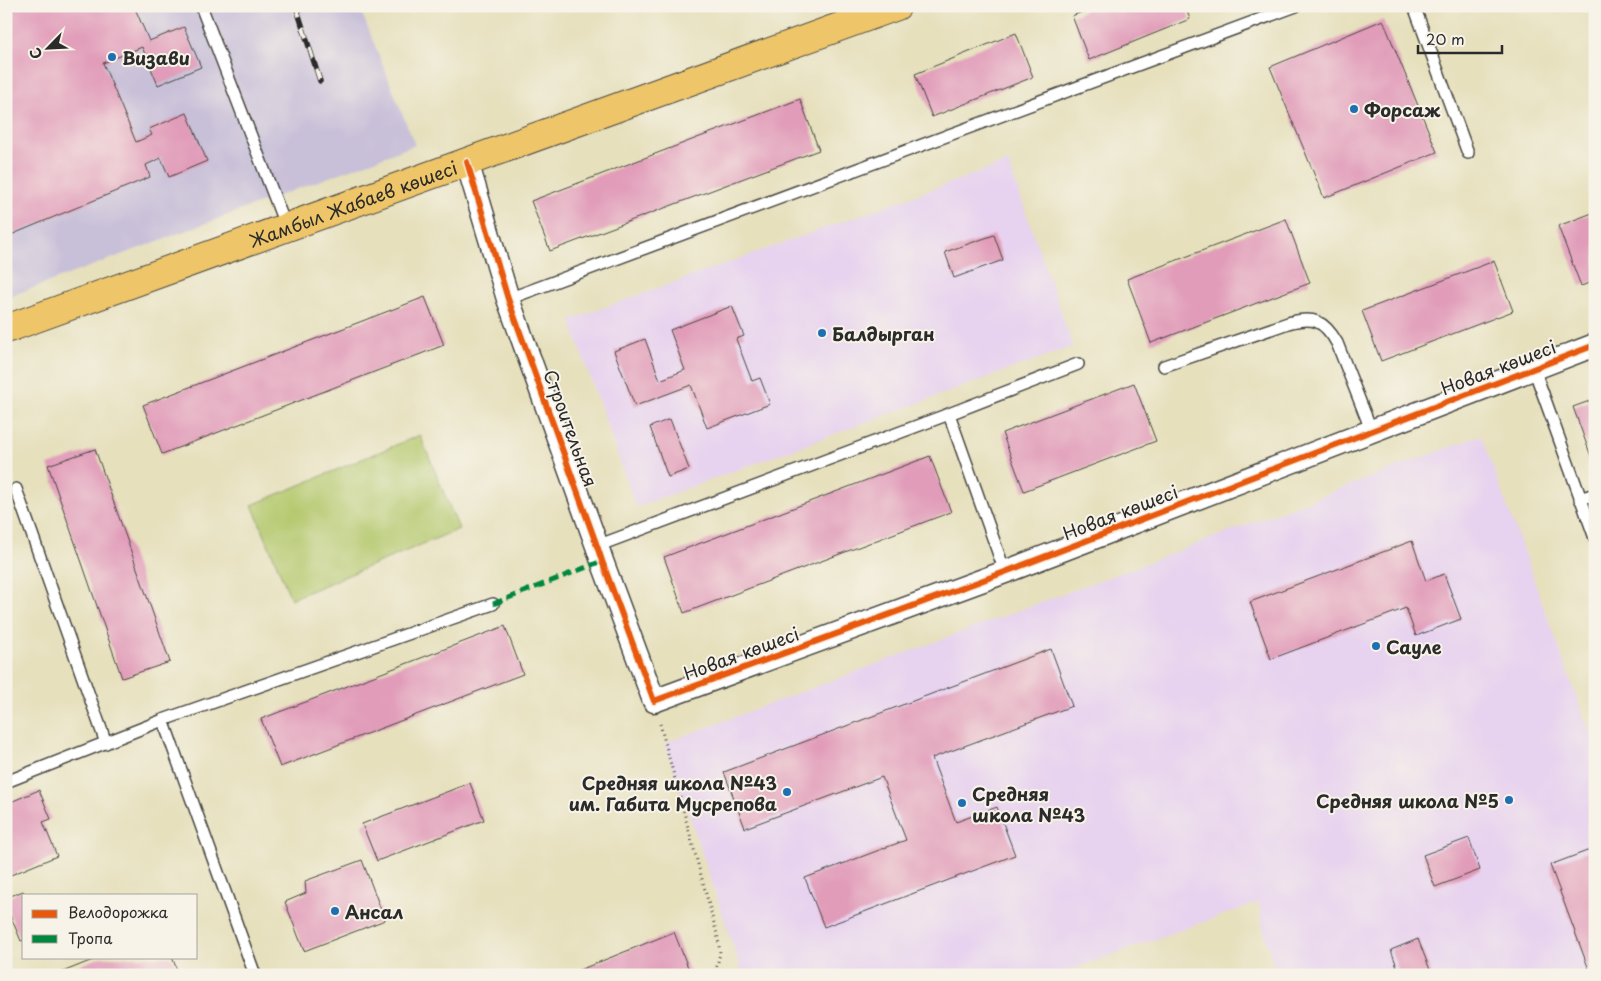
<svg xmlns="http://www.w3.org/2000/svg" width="1601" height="981" font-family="'Playpen Sans',sans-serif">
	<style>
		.built { fill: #e7d2ef }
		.industrial { fill: #c8bfd8 }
		.green { fill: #b3c86c; stroke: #6f7a4c }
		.building { fill: #e19cb9 }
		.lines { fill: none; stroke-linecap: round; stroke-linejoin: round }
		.lane-casing { stroke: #474641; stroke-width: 14 }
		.street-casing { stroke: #474641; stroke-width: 25 }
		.primary-casing { stroke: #474641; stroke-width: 30 }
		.path { stroke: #474641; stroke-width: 3; stroke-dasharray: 1 4; stroke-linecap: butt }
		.lane { stroke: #fff; stroke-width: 11 }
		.street { stroke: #fff; stroke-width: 22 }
		.primary { stroke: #eec569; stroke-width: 28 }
		.rail-casing { stroke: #2b2b2b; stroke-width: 5.5 }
		.rail { stroke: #f7f3e8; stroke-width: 4; stroke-dasharray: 11; stroke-linecap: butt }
		.quiet { stroke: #00873e; stroke-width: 5; stroke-dasharray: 10 5; stroke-linecap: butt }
		.cycleway-casing { stroke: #f7f3e8; stroke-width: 9 }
		.cycleway { stroke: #e8590c; stroke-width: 6 }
		.poi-dot { fill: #1f6fb2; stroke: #f7f3e8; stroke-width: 2 }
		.labels { text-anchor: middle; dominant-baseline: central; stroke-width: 4; stroke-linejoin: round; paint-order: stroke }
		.poi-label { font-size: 18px; font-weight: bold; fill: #2b2b2b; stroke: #f7f3e8; text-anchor: start }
		.street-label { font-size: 18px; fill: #2b2b2b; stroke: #f7f3e8 }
	</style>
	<rect width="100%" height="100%" fill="#f7f3e8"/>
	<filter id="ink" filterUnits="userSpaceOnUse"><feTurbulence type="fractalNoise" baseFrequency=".02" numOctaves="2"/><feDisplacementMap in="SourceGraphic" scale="10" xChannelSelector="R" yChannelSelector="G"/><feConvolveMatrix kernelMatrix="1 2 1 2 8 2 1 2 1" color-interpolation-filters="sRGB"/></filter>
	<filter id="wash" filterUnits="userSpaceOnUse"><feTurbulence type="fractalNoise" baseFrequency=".0096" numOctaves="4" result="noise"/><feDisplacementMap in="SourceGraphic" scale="20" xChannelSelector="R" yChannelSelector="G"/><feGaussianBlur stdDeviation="1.12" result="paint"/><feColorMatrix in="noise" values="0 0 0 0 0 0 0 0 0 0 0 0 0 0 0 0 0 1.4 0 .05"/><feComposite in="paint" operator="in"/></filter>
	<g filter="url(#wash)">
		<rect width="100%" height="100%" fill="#e6e0bd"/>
		<g class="built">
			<polygon points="1008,162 1073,346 636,507 570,320"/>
			<polygon points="1481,435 1591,736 1595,735 1595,975 1276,975 1262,924 1259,902 1056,975 743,975 665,743 1168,555"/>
		</g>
		<polygon class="industrial" points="6,6 359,6 415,145 6,298"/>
		<polygon class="green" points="420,435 459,529 291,599 252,505"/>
		<g id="blocks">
			<g class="building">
				<polygon points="6,6 134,6 149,41 184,27 201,67 158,85 142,47 103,63 136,142 152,135 149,129 187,113 207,161 169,177 161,158 146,165 150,177 6,237"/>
				<polygon points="1096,6 1185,6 1190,19 1089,60 1072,16"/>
				<polygon points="1383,20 1437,152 1324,198 1270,67"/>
				<polygon points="1016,33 1033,77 932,117 915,74"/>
				<polygon points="800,99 819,150 550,251 531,201"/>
				<polygon points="1595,212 1595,281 1581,286 1558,226"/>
				<polygon points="1286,219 1310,283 1151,343 1127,279"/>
				<polygon points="994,235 1003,260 954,278 945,252"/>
				<polygon points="1494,261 1513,311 1381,361 1362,311"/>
				<polygon points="425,297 444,345 162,454 143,405"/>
				<polygon points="732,306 744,336 736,339 752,381 760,378 770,404 707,428 691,385 635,406 614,351 645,339 660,380 685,370 670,330"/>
				<polygon points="1134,383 1156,441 1024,491 1002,433"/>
				<polygon points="1595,399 1595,458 1592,459 1573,407"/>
				<polygon points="670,419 689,469 668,477 650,427"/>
				<polygon points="95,449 170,662 122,678 48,465"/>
				<polygon points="930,456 951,512 684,613 664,557"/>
				<polygon points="1412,541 1426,581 1444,574 1461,619 1416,636 1406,608 1271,659 1250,602"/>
				<polygon points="505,626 523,674 280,767 261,719"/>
				<polygon points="1051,649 1072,706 932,758 956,822 997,807 1015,855 824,927 805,878 906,840 882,777 745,828 724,772"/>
				<polygon points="470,783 484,820 377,861 362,824"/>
				<polygon points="39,790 51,819 43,822 57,856 6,877 6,804"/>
				<polygon points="1469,838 1480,870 1435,887 1423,855"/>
				<polygon points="1595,848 1595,975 1591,975 1550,865"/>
				<polygon points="362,860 385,920 304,951 285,902 306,893 305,881"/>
				<polygon points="23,891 25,895 24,940 21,941 6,905 6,898"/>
				<polygon points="674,932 691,975 567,975"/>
				<polygon points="1418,939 1432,975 1400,975 1391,950"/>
				<polygon points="100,957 172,957 179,975 55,975"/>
			</g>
		</g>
	</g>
	<g filter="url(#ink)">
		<use href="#blocks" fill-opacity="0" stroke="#474641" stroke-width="1"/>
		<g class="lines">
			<g class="lane-casing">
				<g id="lane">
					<polyline points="201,6 286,227"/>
					<polyline points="1414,6 1468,153"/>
					<polyline points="508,299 1296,6"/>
					<path d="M1164 366 1288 323C1313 316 1324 320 1337 343L1372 432"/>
					<polyline points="1534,369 1595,538"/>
					<polyline points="949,414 1005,572"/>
					<polyline points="16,489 106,743"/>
					<polyline points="1580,499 1595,494"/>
					<polyline points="597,546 949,414 1078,364"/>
					<polyline points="163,720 493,604"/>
					<polyline points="6,782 163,720 255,975"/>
				</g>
			</g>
			<g class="street-casing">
				<polyline id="street" points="467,162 508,299 597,546 602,561 654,701 1005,572 1595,345"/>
			</g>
			<g class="primary-casing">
				<g id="primary">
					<path id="s1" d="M6 329 897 6"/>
				</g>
			</g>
			<polyline class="path" points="660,724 718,938 720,953 715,975"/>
			<use href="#lane" class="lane"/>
			<use href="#street" class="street"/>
			<use href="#primary" class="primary"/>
			<g class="rail-casing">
				<polyline id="rail" points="296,6 320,81"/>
			</g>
			<use href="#rail" class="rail"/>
			<polyline class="quiet" points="493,604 602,561"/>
			<g class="cycleway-casing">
				<polyline id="cycleway" points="467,162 508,299 597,546 602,561 654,701 1005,572 1595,345"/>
			</g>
			<use href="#cycleway" class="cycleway"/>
		</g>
	</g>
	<g class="poi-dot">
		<circle cx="112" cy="57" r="5"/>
		<circle cx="1354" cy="109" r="5"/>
		<circle cx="822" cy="333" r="5"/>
		<circle cx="1376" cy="646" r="5"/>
		<circle cx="787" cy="792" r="5"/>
		<circle cx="1509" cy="800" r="5"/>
		<circle cx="962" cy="803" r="5"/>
		<circle cx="335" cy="911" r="5"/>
	</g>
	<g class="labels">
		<g class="poi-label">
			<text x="122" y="57">Визави</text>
			<text x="1364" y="109">Форсаж</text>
			<text x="832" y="333">Балдырган</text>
			<text x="1386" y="646">Сауле</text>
			<text x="777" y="782" text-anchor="end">Средняя школа №43<tspan x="777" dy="21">им. Габита Мусрепова</tspan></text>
			<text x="972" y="793">Средняя<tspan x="972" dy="21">школа №43</tspan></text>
			<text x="1499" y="800" text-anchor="end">Средняя школа №5</text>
			<text x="345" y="911">Ансал</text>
		</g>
		<g class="street-label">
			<text stroke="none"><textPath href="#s1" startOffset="369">Жамбыл Жабаев көшесі</textPath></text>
			<text transform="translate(1498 367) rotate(-21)">Новая көшесі</text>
			<text transform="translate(571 428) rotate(70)">Строительная</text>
			<text transform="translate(1120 512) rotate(-21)">Новая көшесі</text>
			<text transform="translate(741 653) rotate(-20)">Новая көшесі</text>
		</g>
	</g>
	<rect width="1601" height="981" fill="none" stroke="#f7f3e8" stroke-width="25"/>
	<rect x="22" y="894" width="175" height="65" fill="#f7f3e8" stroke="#a5a39c"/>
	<rect x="32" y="910" width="25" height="8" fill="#e8590c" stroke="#a5a39c"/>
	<text x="68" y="918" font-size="15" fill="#2b2b2b">Велодорожка</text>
	<rect x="32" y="935" width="25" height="8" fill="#00873e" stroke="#a5a39c"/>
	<text x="68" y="944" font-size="15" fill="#2b2b2b">Тропа</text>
	<g transform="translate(48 48) rotate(246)" stroke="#f7f3e8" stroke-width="4" paint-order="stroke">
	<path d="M0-4L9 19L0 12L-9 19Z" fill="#2b2b2b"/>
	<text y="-8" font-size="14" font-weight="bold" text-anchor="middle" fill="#2b2b2b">С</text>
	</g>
	<path d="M1418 45v8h84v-8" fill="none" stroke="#2b2b2b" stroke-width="2.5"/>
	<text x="1426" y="45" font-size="15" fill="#2b2b2b" stroke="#f7f3e8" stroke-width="4" paint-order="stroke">20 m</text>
</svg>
